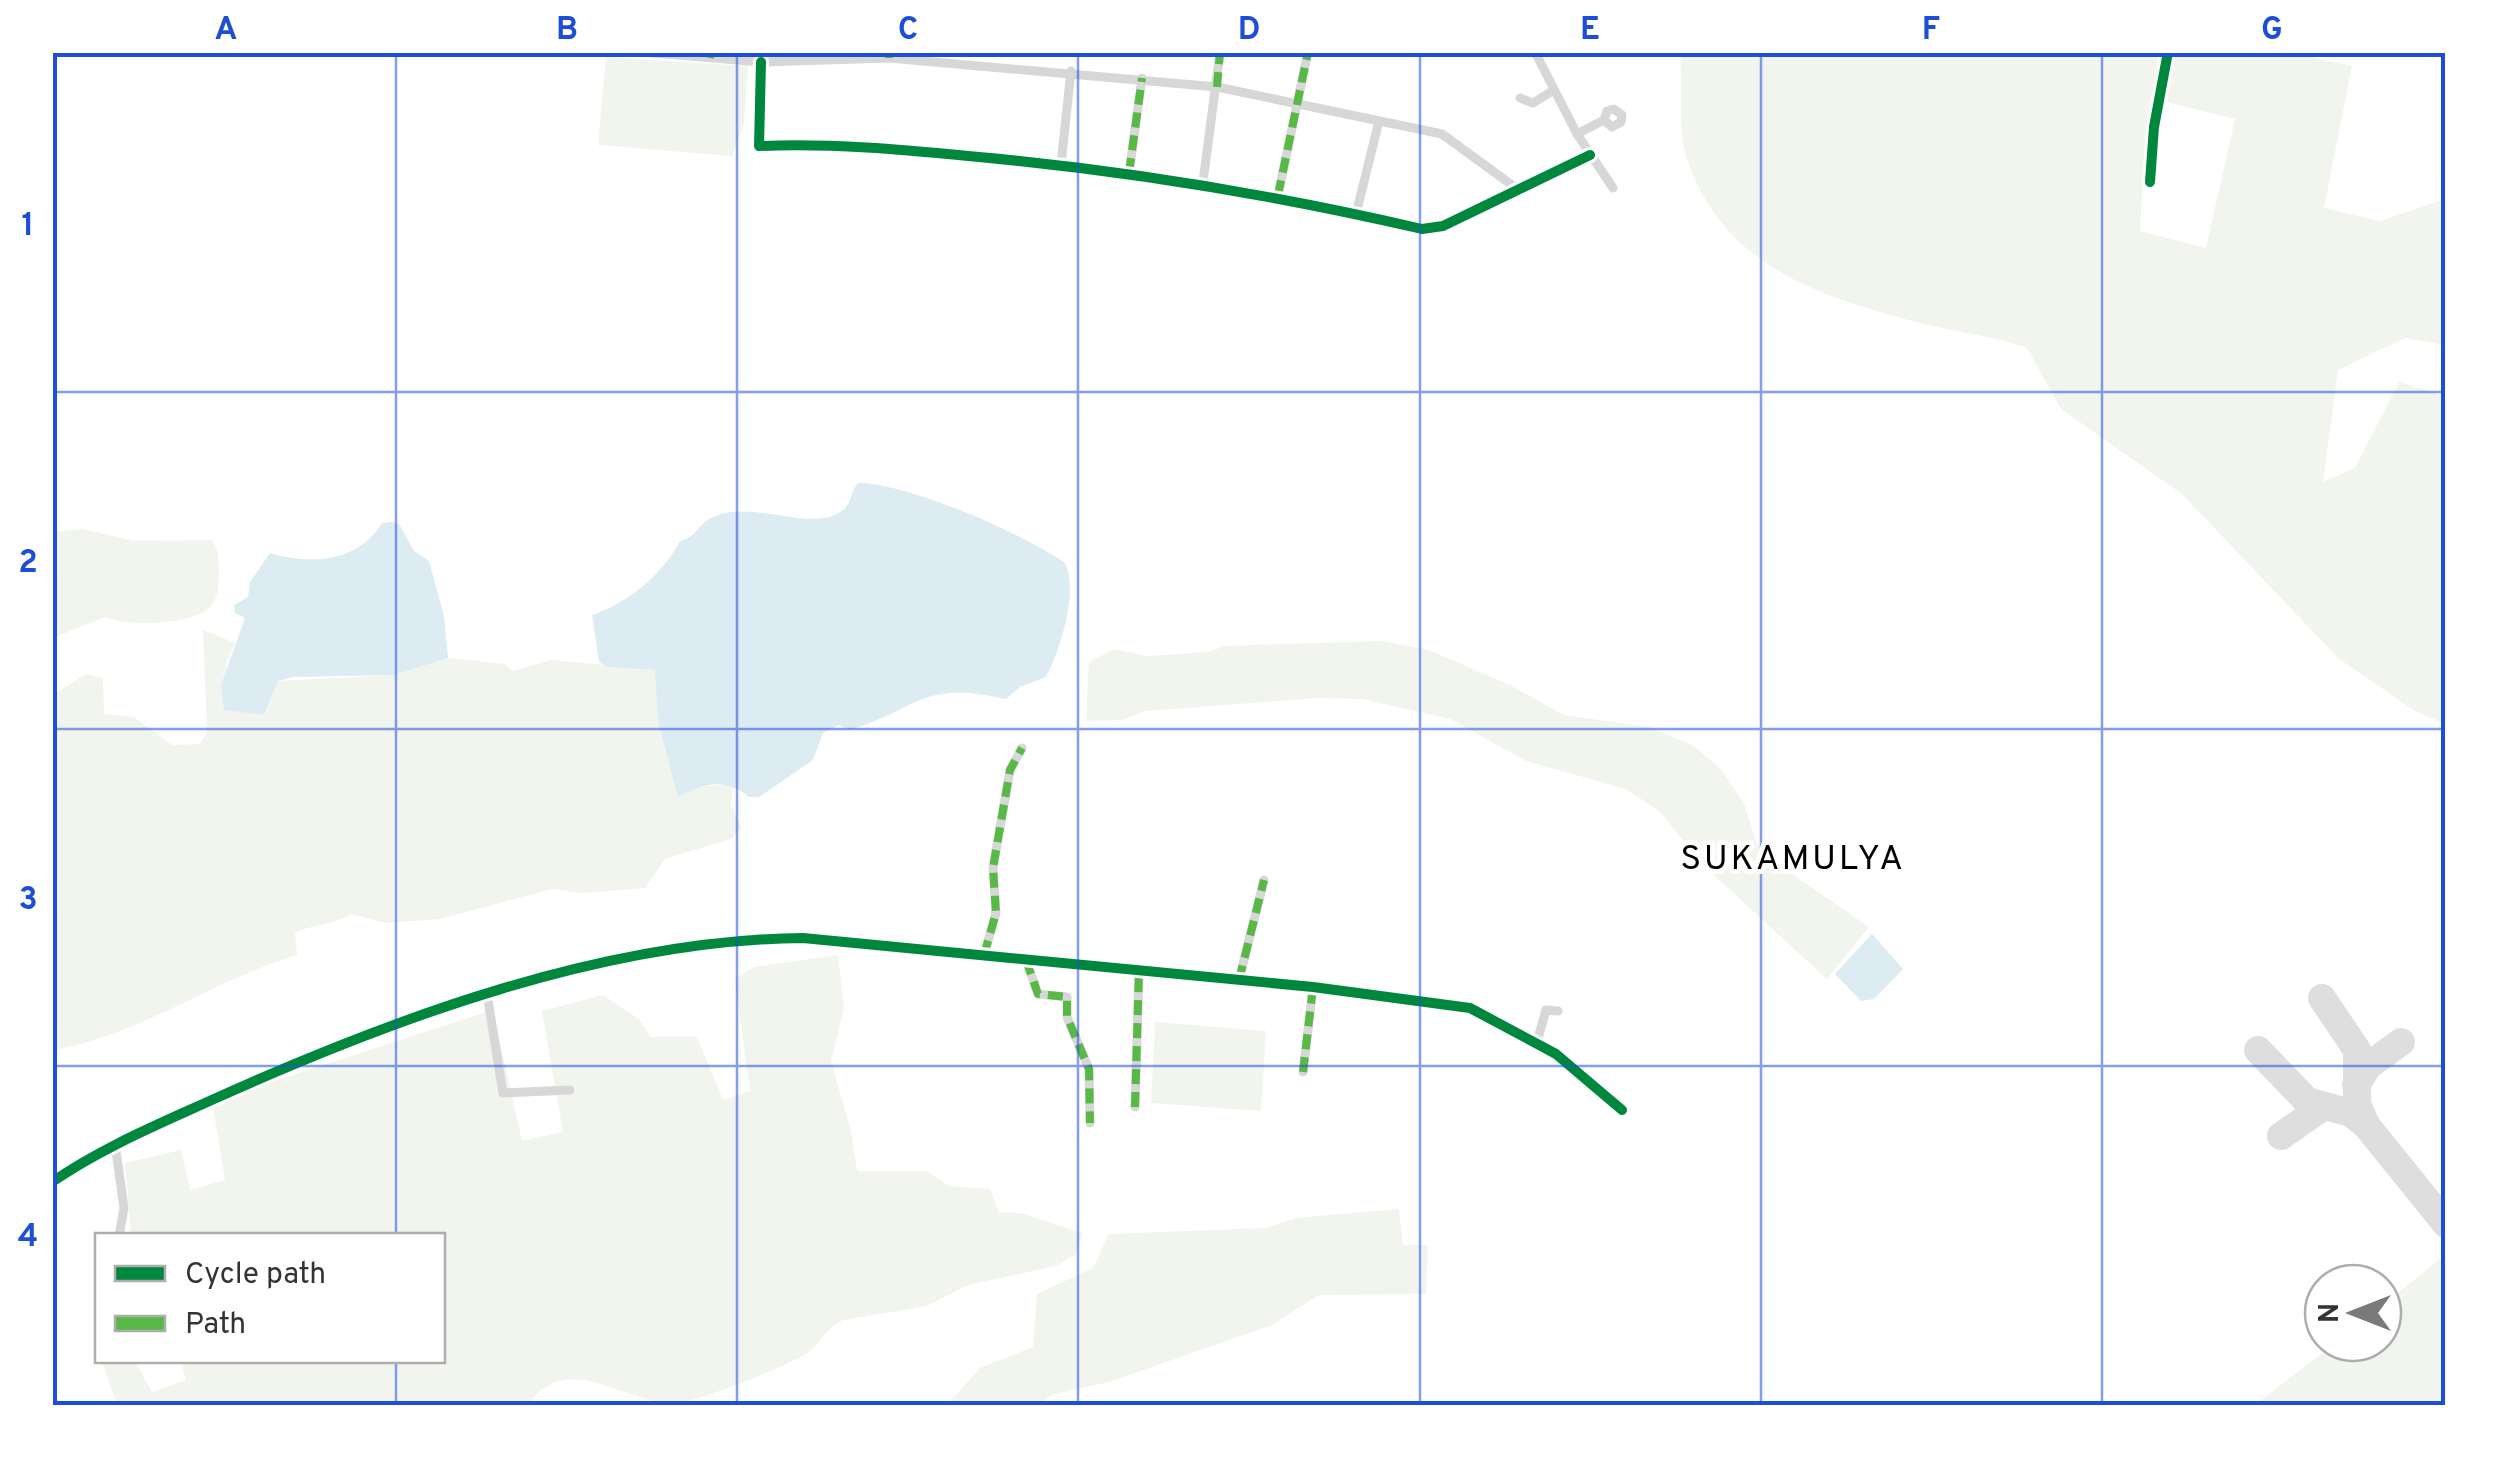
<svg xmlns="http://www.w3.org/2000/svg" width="2498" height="1458" font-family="Overpass,sans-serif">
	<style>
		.green { fill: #f1f5ed; fill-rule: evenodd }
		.water { fill: #ddebf3 }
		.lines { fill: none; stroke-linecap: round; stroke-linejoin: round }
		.taxiway { stroke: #dedede; stroke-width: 28 }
		.street { stroke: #d7d7d7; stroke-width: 9 }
		.quiet { stroke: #58b947; stroke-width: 8; stroke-dasharray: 15 8; stroke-linecap: butt }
		.cycleway-casing { stroke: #fff; stroke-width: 16 }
		.cycleway { stroke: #00873e; stroke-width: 10 }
		.grid { fill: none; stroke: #1d4ed8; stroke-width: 2.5; stroke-opacity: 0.55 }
		.labels { text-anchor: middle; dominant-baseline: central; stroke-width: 10; stroke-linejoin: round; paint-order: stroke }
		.quarter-label { font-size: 35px; letter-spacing: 2.5px; fill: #000; stroke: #fff }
		.neatline { fill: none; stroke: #1d4ed8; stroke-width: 4 }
		.grid-label { font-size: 32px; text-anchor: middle; font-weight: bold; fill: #1d4ed8 }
	</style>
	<rect width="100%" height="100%" fill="#fff"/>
	<g class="green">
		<path d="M2287 52 2352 66 2324 208 2380 221 2445 199V345L2405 338 2338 370 2323 482 2355 468 2399 382 2445 396V724L2415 711 2338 658 2182 494 2061 409 2027 348C1990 335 1954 332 1916 322 1817 296 1723 265 1687 159 1677 128 1683 85 1680 53ZM2153 99 2235 119 2206 248 2140 231 2145 140Z"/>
		<polygon points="606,57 748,66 744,124 732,156 598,145"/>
		<path d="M82 529 135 541 212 540C218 549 219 559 219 570 219 583 219 597 210 607 193 625 126 627 105 617L53 638V532Z"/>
		<path d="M203 630 235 643 226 663 224 709 264 715 278 681 394 675 448 658 505 664 513 671 552 660 655 670 678 796 695 787 734 784 731 805 742 828 731 839 665 859 645 888 582 893 552 889 440 919 385 923 351 914C335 925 313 924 295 933L297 955C212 981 140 1035 53 1050V695L86 674 103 678 104 714 134 717 172 745 200 744 207 732Z"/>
		<polygon points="1382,641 1429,650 1510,685 1564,715 1650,727 1692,745 1719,767 1744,803 1756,842 1779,865 1869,927 1827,979 1706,868 1659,811 1626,789 1526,761 1450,719 1363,699 1317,698 1145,711 1123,720 1086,721 1089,662 1114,649 1147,656 1208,652 1225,646"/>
		<path d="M838 955 844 1008 831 1061 851 1131 857 1171H927L949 1186 990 1189 999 1213H1021L1082 1233 1076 1254 1056 1266 968 1285 927 1306 843 1320C827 1327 822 1340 810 1351 795 1364 694 1403 675 1403 621 1403 568 1348 528 1405H117L103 1364 135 1361 152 1392 186 1380 181 1361 442 1360V1236L131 1235 125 1163 181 1150 190 1190 225 1180 212 1101 493 1010 522 1141 563 1132 542 1011 603 995 639 1019 651 1037H697L723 1100 750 1091 735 979 754 967Z"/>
		<polygon points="1155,1022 1266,1031 1261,1111 1151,1103"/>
		<polygon points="1399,1209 1403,1245 1428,1245 1426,1294 1319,1295 1272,1325 1109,1382 1054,1394 1036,1405 947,1405 980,1368 1033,1347 1037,1294 1093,1268 1109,1234 1265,1228 1296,1218"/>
		<polygon points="2445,1255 2445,1405 2255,1405 2335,1343 2383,1343 2383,1305"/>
	</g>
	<g class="water">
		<path d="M858 483C908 483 1024 534 1065 563 1079 592 1060 650 1046 677L1020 687 1006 699C920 680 921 708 850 730L839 725 823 733 813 760 759 797H749C726 777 703 783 678 797L658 721 655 670 607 667 599 662 592 615C628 603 662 575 680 541 696 538 698 524 711 518 751 497 812 535 843 510 852 503 850 492 858 483Z"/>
		<path d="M391 522 399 524 414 551 429 561 444 616 448 658 394 675 292 677 278 681 264 715 224 710 221 685 245 618 235 613 234 605 248 597 250 582 270 553C311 565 357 563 382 523Z"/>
		<polygon points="1872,934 1903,969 1874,999 1861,1001 1835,974"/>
	</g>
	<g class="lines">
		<g class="taxiway">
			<polyline points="2322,998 2357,1050 2357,1104 2366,1125"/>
			<polyline points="2258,1050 2307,1101 2351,1113 2366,1125 2446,1224"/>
			<polyline points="2356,1085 2368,1066 2401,1042"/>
			<polyline points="2281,1136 2324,1106"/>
		</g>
		<g class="street">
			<polyline points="642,52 761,62 889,58 1217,87 1442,134 1516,188"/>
			<polyline points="1535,52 1577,134 1613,188"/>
			<path d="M761 62 759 146C834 143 905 150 979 157 1130 171 1275 195 1422 229L1443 226 1590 155"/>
			<polyline points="1520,98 1533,103 1554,90"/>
			<polygon points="1614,109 1622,115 1621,122 1612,127 1604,120 1607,111"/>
			<polyline points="1577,134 1604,120"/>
			<polyline points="1061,164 1071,71"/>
			<polyline points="1129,173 1142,78"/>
			<polyline points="1203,182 1220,52"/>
			<polyline points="2150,182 2154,127 2168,52"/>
			<polyline points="1278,195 1308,52"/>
			<polyline points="1356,214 1379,121"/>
			<polyline points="984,955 996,913 993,868 1010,770 1022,748"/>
			<polyline points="1026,960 1038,994 1067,997 1067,1017 1089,1069 1090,1123"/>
			<polyline points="1239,980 1264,880"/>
			<polyline points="487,994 503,1093 570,1090"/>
			<polyline points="1537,1042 1546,1010 1558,1011"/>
			<polyline points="1303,1072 1313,987"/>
			<polyline points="1135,1107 1139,970"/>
			<polyline points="115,1144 124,1208 119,1236"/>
			<path d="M52 1182C103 1147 159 1124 214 1099 394 1018 604 940 803 938L1313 987 1470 1008 1556 1054 1622 1110"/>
		</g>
		<g class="quiet">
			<polyline points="889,52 889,58"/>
			<polyline points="710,58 711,52"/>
			<polyline points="1217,87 1220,52"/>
			<polyline points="1129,173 1142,78"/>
			<polyline points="1278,195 1308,52"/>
			<polyline points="984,955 996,913 993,868 1010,770 1022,748"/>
			<polyline points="1026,960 1038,994 1067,997 1067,1017 1089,1069 1090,1123"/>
			<polyline points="1239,980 1264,880"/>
			<polyline points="1303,1072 1313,987"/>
			<polyline points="1135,1107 1139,970"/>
		</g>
		<g class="cycleway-casing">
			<g id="cycleway">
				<path d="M761 62 759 146C834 143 905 150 979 157 1130 171 1275 195 1422 229L1443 226 1590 155"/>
				<polyline points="2150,182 2154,127 2168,52"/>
				<path d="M52 1182C103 1147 159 1124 214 1099 394 1018 604 940 803 938L1313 987 1470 1008 1556 1054 1622 1110"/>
			</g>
		</g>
		<use href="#cycleway" class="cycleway"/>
	</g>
	<path class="grid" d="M396 52V1236M737 52V1406M1078 52V1406M1420 52V1406M1761 52V1406M2102 52V1406M52 392H2446M52 729H2446M52 1066H2446M396 1360V1406"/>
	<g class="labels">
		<g class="quarter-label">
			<text x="1793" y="860">SUKAMULYA</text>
		</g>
	</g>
	<rect width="2498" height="1458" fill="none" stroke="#ffffff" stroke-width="110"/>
	<rect x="95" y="1233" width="350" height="130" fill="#ffffff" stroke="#adadad" stroke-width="2.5"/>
	<rect x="115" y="1266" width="50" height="15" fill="#00873e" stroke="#adadad" stroke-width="2.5"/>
	<text x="185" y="1283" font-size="30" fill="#333333">Cycle path</text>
	<rect x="115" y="1316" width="50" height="15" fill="#58b947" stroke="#adadad" stroke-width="2.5"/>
	<text x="185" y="1333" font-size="30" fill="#333333">Path</text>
	<g transform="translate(2353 1313) rotate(270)"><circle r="48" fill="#ffffff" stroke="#adadad" stroke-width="2.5"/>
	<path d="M0-8L18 38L0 25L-18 38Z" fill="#7a7a7a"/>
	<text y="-15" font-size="28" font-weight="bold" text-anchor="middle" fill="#333333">N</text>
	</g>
	<rect x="55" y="55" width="2388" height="1348" class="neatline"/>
	<g class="grid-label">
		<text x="226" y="39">A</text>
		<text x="567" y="39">B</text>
		<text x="908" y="39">C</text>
		<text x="1249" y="39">D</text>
		<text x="1590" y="39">E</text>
		<text x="1931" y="39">F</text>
		<text x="2272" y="39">G</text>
		<text x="28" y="235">1</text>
		<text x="28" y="572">2</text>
		<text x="28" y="909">3</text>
		<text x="28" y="1246">4</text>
	</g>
</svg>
